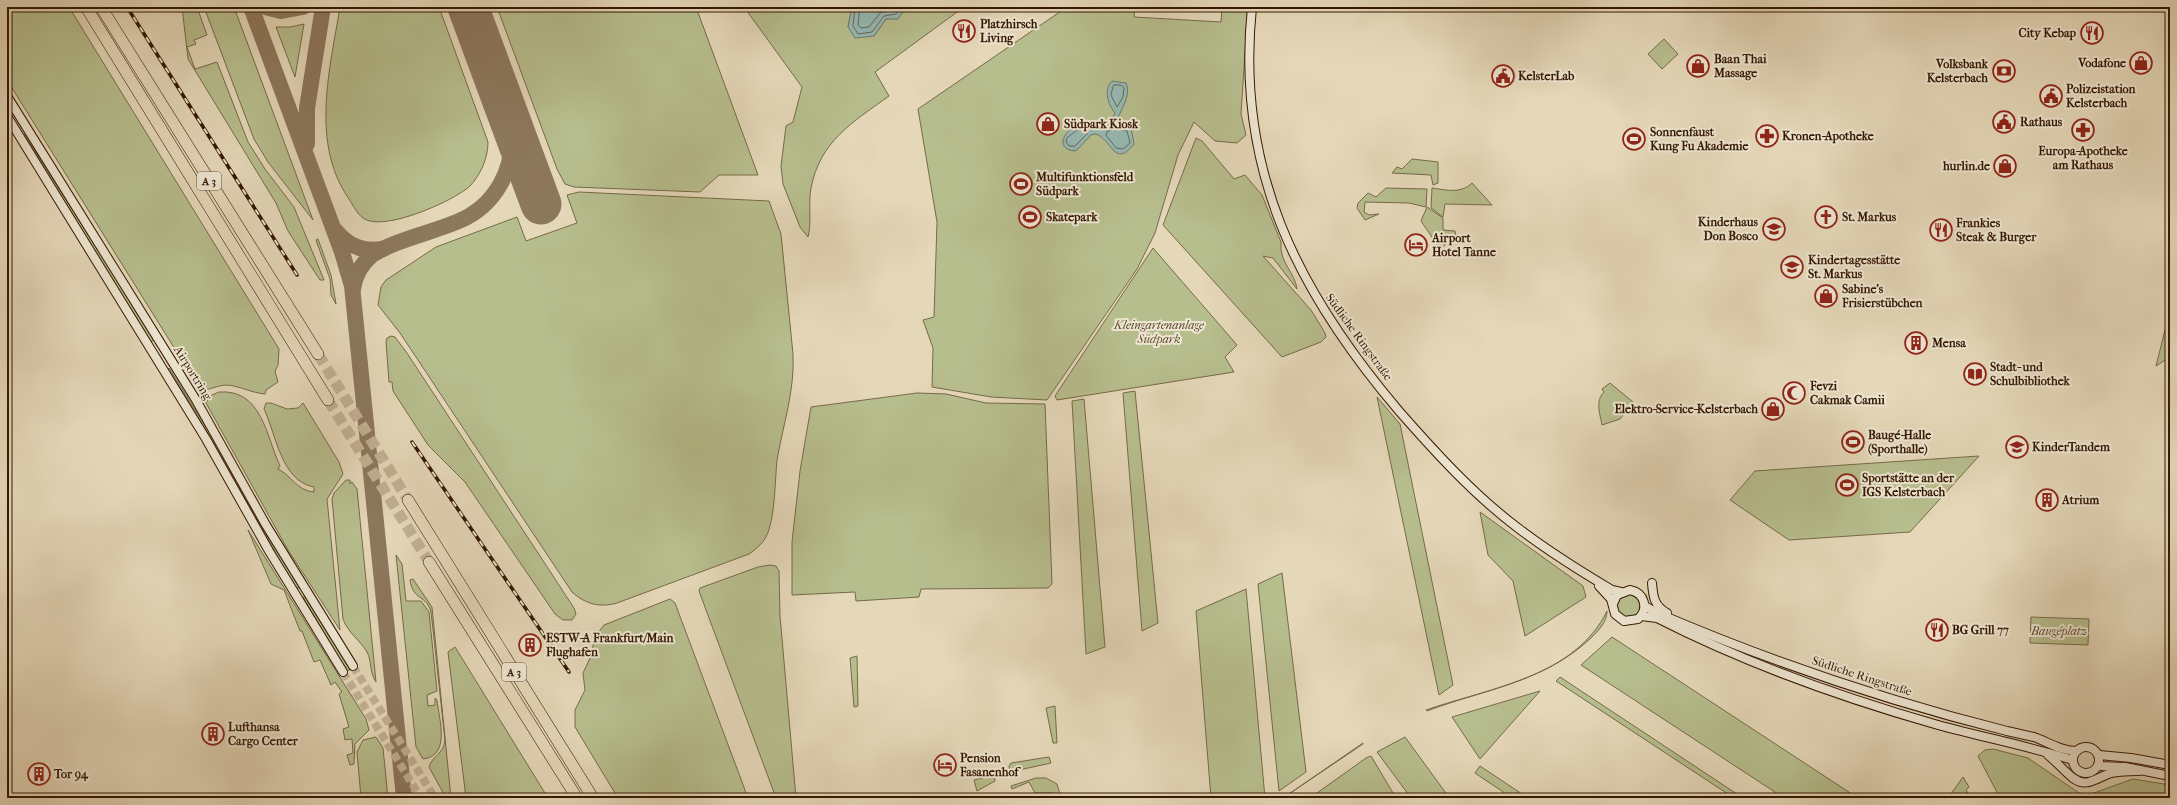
<svg xmlns="http://www.w3.org/2000/svg" width="2177" height="805" font-family="'IM FELL French Canon',serif">
	<style>
		.green { fill: #b7be8e; stroke: #766a48 }
		.water { fill: #96b9b4; stroke: #6f786c }
		.lines { fill: none; stroke-linecap: round; stroke-linejoin: round }
		.shore { stroke: #65685a; stroke-width: 1 }
		.taxiway { stroke: #8c785d; stroke-width: 16 }
		.runway { stroke: #8c785d; stroke-width: 41 }
		.secondary-tunnel { stroke: #c2b194; stroke-width: 8; stroke-dasharray: 8 4; stroke-linecap: butt }
		.highway-tunnel { stroke: #c2b194; stroke-width: 11; stroke-dasharray: 11 5.5; stroke-linecap: butt }
		.secondary-casing { stroke: #341701; stroke-width: 10 }
		.highway-casing { stroke: #341701; stroke-width: 12 }
		.secondary { stroke: #eee6d2; stroke-width: 8 }
		.highway { stroke: #e5d8b9; stroke-width: 11 }
		.rail-casing { stroke: #341701; stroke-width: 3.5 }
		.rail { stroke: #eee6d2; stroke-width: 2; stroke-dasharray: 6; stroke-linecap: butt }
		.labels { text-anchor: middle; dominant-baseline: central; stroke-width: 4; stroke-linejoin: round; paint-order: stroke }
		.shield { fill: #eee6d2; stroke: #6c5540; stroke-width: 1 }
		.shield-label { font-size: 11px; font-weight: bold; fill: #341701 }
		.poi-label { font-size: 12px; font-weight: bold; fill: #341701; stroke: #eee6d2; text-anchor: start }
		.park-label { font-size: 12px; font-style: italic; fill: #5b492b; stroke: #eee6d2 }
		.street-label { font-size: 12px; fill: #341701; stroke: #eee6d2 }
	</style>
	<rect width="100%" height="100%" fill="#e5d8b9"/>
	<filter id="stains"><feTurbulence type="fractalNoise" baseFrequency=".005" numOctaves="4"/><feColorMatrix values="0 0 0 0 .2 0 0 0 0 .09 0 0 0 0 .02 0 0 0 .5 -.17"/></filter>
	<radialGradient id="worn" r=".72"><stop offset=".6" stop-color="#630" stop-opacity="0"/><stop offset="1" stop-color="#630" stop-opacity=".3"/></radialGradient>
	<g class="green">
		<path d="M7 7H69L279 349 278 365 275 371 278 382 266 390 265 394C252 393 240 386 227 385 217 385 209 391 199 390L178 354 7 80Z"/>
		<polygon points="182,7 197,7 207,35 194,40 196,44 187,47 195,69 217,62 248,142 265,169 294,207 324,280 320,280 288,231 276,203 188,59"/>
		<polygon points="204,7 234,7 313,220 268,162 254,139"/>
		<path d="M340 7H439L488 142C488 158 481 174 470 186 454 201 382 233 363 218 357 214 353 205 349 199 310 143 330 69 340 7Z"/>
		<polygon points="497,7 696,7 758,175 719,175 700,192 574,187 565,184 557,169"/>
		<path d="M744 7H852L848 27 874 36 886 19 898 18 906 7H964L875 72 889 96C853 122 820 141 811 188 808 204 812 222 808 237L800 227 783 184 781 166 786 126 793 122 802 87Z"/>
		<polygon points="1067,7 1135,7 1134,17 1221,22 1222,7 1248,7 1241,114 1246,135 1237,143 1215,141 1194,122 1178,155 1155,233 1137,269 1047,400 991,397 932,387 933,348 923,320 934,317 937,222 918,109"/>
		<polygon points="304,24 295,77 276,27 290,27"/>
		<polygon points="1664,39 1678,54 1662,69 1648,54"/>
		<polygon points="24,134 155,339 151,342 23,135"/>
		<path d="M1196 138 1202 141 1234 179 1245 175 1262 195 1281 242C1279 263 1295 272 1297 289L1273 258 1263 256 1311 310 1325 333 1326 337 1321 342 1282 357 1163 225Z"/>
		<polygon points="1412,159 1438,162 1438,183 1433,185 1431,175 1392,173 1397,167 1402,169"/>
		<path d="M1472 183 1492 205 1445 204 1443 217 1431 208 1432 188C1447 190 1461 194 1472 183Z"/>
		<polygon points="1386,188 1427,189 1426,207 1409,203 1365,202 1364,212 1369,215 1379,214 1365,220 1357,208 1358,203 1368,193 1376,197"/>
		<path d="M579 192 769 201 781 234 793 354C795 390 783 425 777 460 775 480 775 520 766 537 762 544 756 549 749 554L617 603C600 608 585 604 572 592L400 333 378 305 381 287 386 280 436 247 517 217 526 241 577 223 567 195Z"/>
		<polygon points="1427,207 1443,218 1443,230 1455,231 1456,236 1440,249 1421,221"/>
		<polygon points="318,239 331,275 336,304 331,295 330,279 317,243 316,240"/>
		<polygon points="1153,248 1237,345 1225,357 1234,372 1057,400 1055,396"/>
		<polygon points="2166,326 2170,334 2170,357 2156,366"/>
		<polygon points="391,336 395,337 407,353 574,608 576,614 572,620 563,620 555,614 465,482 428,445 393,391 392,382 389,382 386,342 387,338"/>
		<path d="M169 368 213 438 300 586 299 588H296C253 516 215 440 168 369Z"/>
		<path d="M1610 383 1633 402 1620 419 1602 425C1600 414 1595 401 1604 392L1602 389Z"/>
		<polygon points="1135,391 1158,623 1142,631 1123,393"/>
		<path d="M219 392C262 389 266 436 280 466L278 469C291 475 297 491 314 492V487C281 481 276 434 264 409L266 403H271L287 409 298 408 303 403 339 462 343 474 327 499 340 630 288 550 206 403 210 396Z"/>
		<polygon points="917,393 946,394 986,403 1045,404 1052,584 1048,588 921,589 919,597 856,601 855,592 792,595 792,542 800,471 811,407"/>
		<polygon points="1377,397 1400,424 1453,685 1439,695"/>
		<polygon points="1084,399 1105,647 1086,654 1072,401"/>
		<polygon points="1979,456 1910,532 1789,540 1730,500 1755,471"/>
		<path d="M346 480H350V484L352 482 357 489 376 682C369 671 372 661 367 652 360 640 348 633 343 619L332 499 334 493Z"/>
		<polygon points="1480,512 1583,586 1586,597 1525,636 1513,581 1488,555"/>
		<polygon points="248,530 366,719 369,730 355,744 354,764 350,765 347,755 353,753 352,739 345,740 343,729 349,727 339,694 342,692 335,682 331,685 320,660 314,662 302,631 300,631 284,590 271,584"/>
		<path d="M396 555 402 564 406 601H421L429 612 437 691 427 695 428 706 435 705V698L437 700C439 719 451 756 423 759L416 747Z"/>
		<polygon points="770,565 776,566 779,571 780,616 796,798 776,798 699,591 700,588 758,567"/>
		<polygon points="1282,573 1306,772 1279,791 1258,584"/>
		<path d="M413 579 432 607 451 798H446L429 767C432 756 444 754 445 740L431 612C426 594 413 601 410 580Z"/>
		<polygon points="1246,589 1265,798 1211,798 1196,611"/>
		<circle cx="1629" cy="606" r="12"/>
		<polygon points="303,597 306,597 351,669 347,671"/>
		<polygon points="670,599 675,603 748,798 618,798 575,727 575,710 585,690 583,673 592,654 594,638 604,625"/>
		<path d="M1607 611C1607 622 1598 631 1591 638 1543 683 1485 689 1427 711L1426 710C1489 688 1575 677 1607 611Z"/>
		<polygon points="2031,617 2089,619 2088,645 2030,643"/>
		<polygon points="1612,637 1858,798 1784,798 1581,665"/>
		<polygon points="455,647 548,798 466,798 448,652"/>
		<polygon points="857,656 858,706 854,707 850,658"/>
		<polygon points="1560,677 1743,798 1734,798 1556,681"/>
		<polygon points="1540,691 1480,759 1452,717"/>
		<polygon points="1055,706 1057,743 1053,743 1046,708"/>
		<polygon points="376,737 383,748 388,798 361,798 357,752 363,740"/>
		<polygon points="1405,737 1448,796 1446,798 1411,798 1377,752"/>
		<polygon points="1363,743 1363,744 1283,798"/>
		<polygon points="1993,749 2028,758 2079,793 2091,794 2133,779 2170,785 2170,798 2000,798 1978,756 1985,750"/>
		<polygon points="1371,756 1396,798 1310,798 1366,758"/>
		<polygon points="1049,757 1051,763 1010,772 1009,766 1011,763"/>
		<polygon points="1480,766 1528,798 1512,798 1475,773"/>
		<polygon points="994,775 995,781 977,791 974,780"/>
		<polygon points="1963,777 1969,787 1966,790 1971,798 1948,798"/>
		<polygon points="1036,778 1046,778 1057,784 1061,798 1056,798 1054,793 1035,793 1029,782 1012,789 1011,786"/>
	</g>
	<g class="water">
		<polygon points="852,7 906,7 898,19 886,19 874,36 855,38 848,27"/>
		<path d="M1112 81 1126 83C1132 97 1119 111 1116 124L1131 127 1134 144C1114 170 1111 137 1095 134L1091 135 1077 150 1074 151C1054 148 1065 130 1077 125L1109 128 1115 113C1108 104 1103 90 1112 81Z"/>
	</g>
	<g class="lines">
		<g class="shore">
			<polyline points="855,7 853,26 858,34 872,32 884,16 896,14 901,7"/>
			<polyline points="860,7 858,25 861,28 869,27 881,12 893,10 895,7"/>
			<polygon points="1114,85 1121,85 1124,88 1123,97 1117,107 1111,95"/>
			<polygon points="1115,128 1127,131 1130,143 1123,149 1116,148 1106,135 1107,132"/>
			<polygon points="1079,129 1087,130 1088,133 1075,146 1069,146 1066,142 1067,138"/>
		</g>
		<g class="taxiway">
			<polyline points="251,7 342,252 352,286 404,798"/>
			<polyline points="265,7 281,11 303,7"/>
			<polyline points="307,144 307,108 323,7"/>
			<path d="M336 231C348 246 364 252 382 249"/>
			<path d="M353 289C355 275 361 264 372 255 398 239 431 233 459 221 495 206 516 168 511 130 508 111 499 93 493 75"/>
		</g>
		<polyline class="runway" points="468,7 541,204"/>
		<g class="secondary-tunnel">
			<polyline points="353,666 435,798"/>
			<polyline points="343,672 421,798"/>
		</g>
		<g class="highway-tunnel">
			<polyline points="318,354 408,500"/>
			<polyline points="328,400 429,562"/>
		</g>
		<g class="secondary-casing">
			<g id="secondary">
				<path d="M1252 7C1235 169 1297 291 1399 411 1435 452 1474 495 1518 528 1548 551 1580 571 1612 590L1621 592"/>
				<polyline points="7,96 196,400 266,525 353,666"/>
				<polyline points="7,116 206,439 269,551 343,672"/>
				<path d="M1652 583C1653 596 1654 606 1667 613"/>
				<path d="M1599 586 1611 599 1615 614 1624 621 1638 619C1649 609 1645 593 1630 590L1617 595 1613 604"/>
				<path d="M1645 606 1655 612C1769 661 1887 701 2007 731 2016 733 2025 735 2034 737 2048 742 2061 751 2077 751"/>
				<path d="M1641 616 1657 618C1747 664 1840 697 1938 725 1982 737 2028 746 2073 760"/>
				<circle cx="2086" cy="760" r="13"/>
				<path d="M2048 755C2057 762 2064 771 2073 778 2086 788 2095 779 2108 774 2117 771 2128 771 2139 771"/>
				<polyline points="2099,755 2131,758 2170,765"/>
				<polyline points="2099,766 2125,767 2170,776"/>
			</g>
		</g>
		<g class="highway-casing">
			<g id="highway">
				<polyline points="86,7 328,400"/>
				<polyline points="101,7 318,354"/>
				<polyline points="408,500 593,798"/>
				<polyline points="429,562 577,798"/>
			</g>
		</g>
		<use href="#secondary" class="secondary"/>
		<use href="#highway" class="highway"/>
		<g class="rail-casing">
			<g id="rail">
				<polyline points="127,7 297,275"/>
				<polyline points="412,442 569,672"/>
			</g>
		</g>
		<use href="#rail" class="rail"/>
	</g>
	<defs>
		<g id="restaurant-ring" transform="scale(1.15)"><circle r="9.5" fill="#eee6d2" stroke="#8f2418" stroke-width="1.5"/><path d="M-5-6h1v4h1v-4h1v4h1v-4h1v5L-1.5 .5V6h-2V.5L-5-1ZM5-6V6H3V1.5H1.5Q1.5-4 5-6Z" fill="#8f2418"/></g>
		<g id="shop-ring" transform="scale(1.15)"><circle r="9.5" fill="#eee6d2" stroke="#8f2418" stroke-width="1.5"/><path d="M-5-2.5h2.3a2.7 3.5 0 0 1 5.4 0H5L5.5 6h-11ZM-1.5-2.5h3a1.5 2.3 0 0 0-3 0Z" fill="#8f2418"/></g>
		<g id="bank-ring" transform="scale(1.15)"><circle r="9.5" fill="#eee6d2" stroke="#8f2418" stroke-width="1.5"/><path d="M-6-4H6V4H-6ZM0-2.3a2.3 2.3 0 1 0 0 4.6a2.3 2.3 0 1 0 0-4.6Z" fill="#8f2418"/></g>
		<g id="civic-ring" transform="scale(1.15)"><circle r="9.5" fill="#eee6d2" stroke="#8f2418" stroke-width="1.5"/><path d="M-.6-6.5H3V-4.5H.6V-3L4-1V1h2V6H-6V1h2V-1L-.6-3ZM-1.2 2.5V6h2.4V2.5Z" fill="#8f2418"/></g>
		<g id="pharmacy-ring" transform="scale(1.15)"><circle r="9.5" fill="#eee6d2" stroke="#8f2418" stroke-width="1.5"/><path d="M-2-6h4v4h4v4h-4v4h-4v-4h-4v-4h4Z" fill="#8f2418"/></g>
		<g id="stadium-ring" transform="scale(1.15)"><circle r="9.5" fill="#eee6d2" stroke="#8f2418" stroke-width="1.5"/><path d="M0-5a6.5 5 0 1 0 0 10a6.5 5 0 1 0 0-10ZM-3.5-1.8h7v3.6h-7Z" fill="#8f2418"/></g>
		<g id="church-ring" transform="scale(1.15)"><circle r="9.5" fill="#eee6d2" stroke="#8f2418" stroke-width="1.5"/><path d="M-1.2-6h2.4v3.5h3.3v2.4h-3.3V6h-2.4V-.1h-3.3v-2.4h3.3Z" fill="#8f2418"/></g>
		<g id="school-ring" transform="scale(1.15)"><circle r="9.5" fill="#eee6d2" stroke="#8f2418" stroke-width="1.5"/><path d="M0-5L7-2L0 1L-7-2ZM-4 1L0 2.5L4 1V4Q0 6-4 4Z" fill="#8f2418"/></g>
		<g id="hotel-ring" transform="scale(1.15)"><circle r="9.5" fill="#eee6d2" stroke="#8f2418" stroke-width="1.5"/><path d="M-6-4.5h1.5V1H6V5H4.5V3h-9V5H-6ZM-4 0a1.8 1.8 0 1 1 3.6 0ZM.5 0V-2.5h3Q6-2.5 6 0Z" fill="#8f2418"/></g>
		<g id="building-ring" transform="scale(1.15)"><circle r="9.5" fill="#eee6d2" stroke="#8f2418" stroke-width="1.5"/><path d="M-4-6H4V6H1V3H-1V6H-4ZM-2.5-4.3h1.7v1.8h-1.7ZM.8-4.3h1.7v1.8H.8ZM-2.5-1h1.7V.8h-1.7ZM.8-1h1.7V.8H.8Z" fill="#8f2418"/></g>
		<g id="library-ring" transform="scale(1.15)"><circle r="9.5" fill="#eee6d2" stroke="#8f2418" stroke-width="1.5"/><path d="M-6-4Q-3-5.5-.7-3.5V5Q-3 3-6 4ZM6-4Q3-5.5 .7-3.5V5Q3 3 6 4Z" fill="#8f2418"/></g>
		<g id="mosque-ring" transform="scale(1.15)"><circle r="9.5" fill="#eee6d2" stroke="#8f2418" stroke-width="1.5"/><path d="M3.5-4.9A6 6 0 1 0 3.5 4.9A5 5 0 1 1 3.5-4.9Z" fill="#8f2418"/></g>
	</defs>
	<g fill-rule="evenodd">
		<use href="#restaurant-ring" x="964" y="31"/>
		<use href="#restaurant-ring" x="2092" y="33"/>
		<use href="#shop-ring" x="2141" y="63"/>
		<use href="#shop-ring" x="1698" y="66"/>
		<use href="#bank-ring" x="2004" y="71"/>
		<use href="#civic-ring" x="1503" y="76"/>
		<use href="#civic-ring" x="2051" y="96"/>
		<use href="#civic-ring" x="2004" y="122"/>
		<use href="#shop-ring" x="1048" y="124"/>
		<use href="#pharmacy-ring" x="2083" y="130"/>
		<use href="#pharmacy-ring" x="1767" y="136"/>
		<use href="#stadium-ring" x="1634" y="139"/>
		<use href="#shop-ring" x="2005" y="166"/>
		<use href="#stadium-ring" x="1021" y="184"/>
		<use href="#stadium-ring" x="1030" y="217"/>
		<use href="#church-ring" x="1826" y="217"/>
		<use href="#school-ring" x="1774" y="229"/>
		<use href="#restaurant-ring" x="1941" y="230"/>
		<use href="#hotel-ring" x="1416" y="245"/>
		<use href="#school-ring" x="1792" y="267"/>
		<use href="#shop-ring" x="1826" y="296"/>
		<use href="#building-ring" x="1916" y="343"/>
		<use href="#library-ring" x="1975" y="374"/>
		<use href="#mosque-ring" x="1794" y="393"/>
		<use href="#shop-ring" x="1773" y="409"/>
		<use href="#stadium-ring" x="1853" y="442"/>
		<use href="#school-ring" x="2017" y="447"/>
		<use href="#stadium-ring" x="1847" y="485"/>
		<use href="#building-ring" x="2047" y="500"/>
		<use href="#restaurant-ring" x="1937" y="630"/>
		<use href="#building-ring" x="530" y="645"/>
		<use href="#building-ring" x="213" y="734"/>
		<use href="#hotel-ring" x="945" y="765"/>
		<use href="#building-ring" x="39" y="774"/>
	</g>
	<g class="labels">
		<g class="shield">
			<rect x="197" y="172" width="24" height="18" rx="3"/>
			<rect x="502" y="663" width="24" height="18" rx="3"/>
		</g>
		<g class="shield-label">
			<text x="209" y="181">A 3</text>
			<text x="514" y="672">A 3</text>
		</g>
		<g class="poi-label">
			<text x="980" y="24">Platzhirsch<tspan x="980" dy="14">Living</tspan></text>
			<text x="2076" y="33" text-anchor="end">City Kebap</text>
			<text x="1714" y="59">Baan Thai<tspan x="1714" dy="14">Massage</tspan></text>
			<text x="2126" y="63" text-anchor="end">Vodafone</text>
			<text x="1988" y="64" text-anchor="end">Volksbank<tspan x="1988" dy="14">Kelsterbach</tspan></text>
			<text x="1518" y="76">KelsterLab</text>
			<text x="2066" y="89">Polizeistation<tspan x="2066" dy="14">Kelsterbach</tspan></text>
			<text x="2020" y="122">Rathaus</text>
			<text x="1064" y="124">Südpark Kiosk</text>
			<text x="1650" y="132">Sonnenfaust<tspan x="1650" dy="14">Kung Fu Akademie</tspan></text>
			<text x="1782" y="136">Kronen-Apotheke</text>
			<text x="2083" y="151" text-anchor="middle">Europa-Apotheke<tspan x="2083" dy="14">am Rathaus</tspan></text>
			<text x="1990" y="166" text-anchor="end">hurlin.de</text>
			<text x="1036" y="177">Multifunktionsfeld<tspan x="1036" dy="14">Südpark</tspan></text>
			<text x="1046" y="217">Skatepark</text>
			<text x="1842" y="217">St. Markus</text>
			<text x="1758" y="222" text-anchor="end">Kinderhaus<tspan x="1758" dy="14">Don Bosco</tspan></text>
			<text x="1956" y="223">Frankies<tspan x="1956" dy="14">Steak &amp; Burger</tspan></text>
			<text x="1432" y="238">Airport<tspan x="1432" dy="14">Hotel Tanne</tspan></text>
			<text x="1808" y="260">Kindertagesstätte<tspan x="1808" dy="14">St. Markus</tspan></text>
			<text x="1842" y="289">Sabine's<tspan x="1842" dy="14">Frisierstübchen</tspan></text>
			<text x="1932" y="343">Mensa</text>
			<text x="1990" y="367">Stadt- und<tspan x="1990" dy="14">Schulbibliothek</tspan></text>
			<text x="1810" y="386">Fevzi<tspan x="1810" dy="14">Cakmak Camii</tspan></text>
			<text x="1758" y="409" text-anchor="end">Elektro-Service-Kelsterbach</text>
			<text x="1868" y="435">Baugé-Halle<tspan x="1868" dy="14">(Sporthalle)</tspan></text>
			<text x="2032" y="447">KinderTandem</text>
			<text x="1862" y="478">Sportstätte an der<tspan x="1862" dy="14">IGS Kelsterbach</tspan></text>
			<text x="2062" y="500">Atrium</text>
			<text x="1952" y="630">BG Grill 77</text>
			<text x="546" y="638">ESTW-A Frankfurt/Main<tspan x="546" dy="14">Flughafen</tspan></text>
			<text x="228" y="727">Lufthansa<tspan x="228" dy="14">Cargo Center</tspan></text>
			<text x="960" y="758">Pension<tspan x="960" dy="14">Fasanenhof</tspan></text>
			<text x="54" y="774">Tor 94</text>
		</g>
		<g class="park-label">
			<text x="1159" y="325">Kleingartenanlage<tspan x="1159" dy="14">Südpark</tspan></text>
			<text x="2059" y="631">Baugéplatz</text>
		</g>
		<g class="street-label">
			<text transform="translate(1359 337) rotate(54)">Südliche Ringstraße</text>
			<text transform="translate(193 373) rotate(58)">Airportring</text>
			<text transform="translate(1862 676) rotate(18)">Südliche Ringstraße</text>
		</g>
	</g>
	<rect width="2177" height="805" fill="none" stroke="#e5d8b9" stroke-width="24"/>
	<rect x="8" y="8" width="2161" height="789" fill="none" stroke="#341701" stroke-width="2"/>
	<rect x="12" y="12" width="2153" height="781" fill="none" stroke="#341701"/>
	<rect width="100%" height="100%" filter="url(#stains)"/>
	<rect width="100%" height="100%" fill="url(#worn)"/>
</svg>
